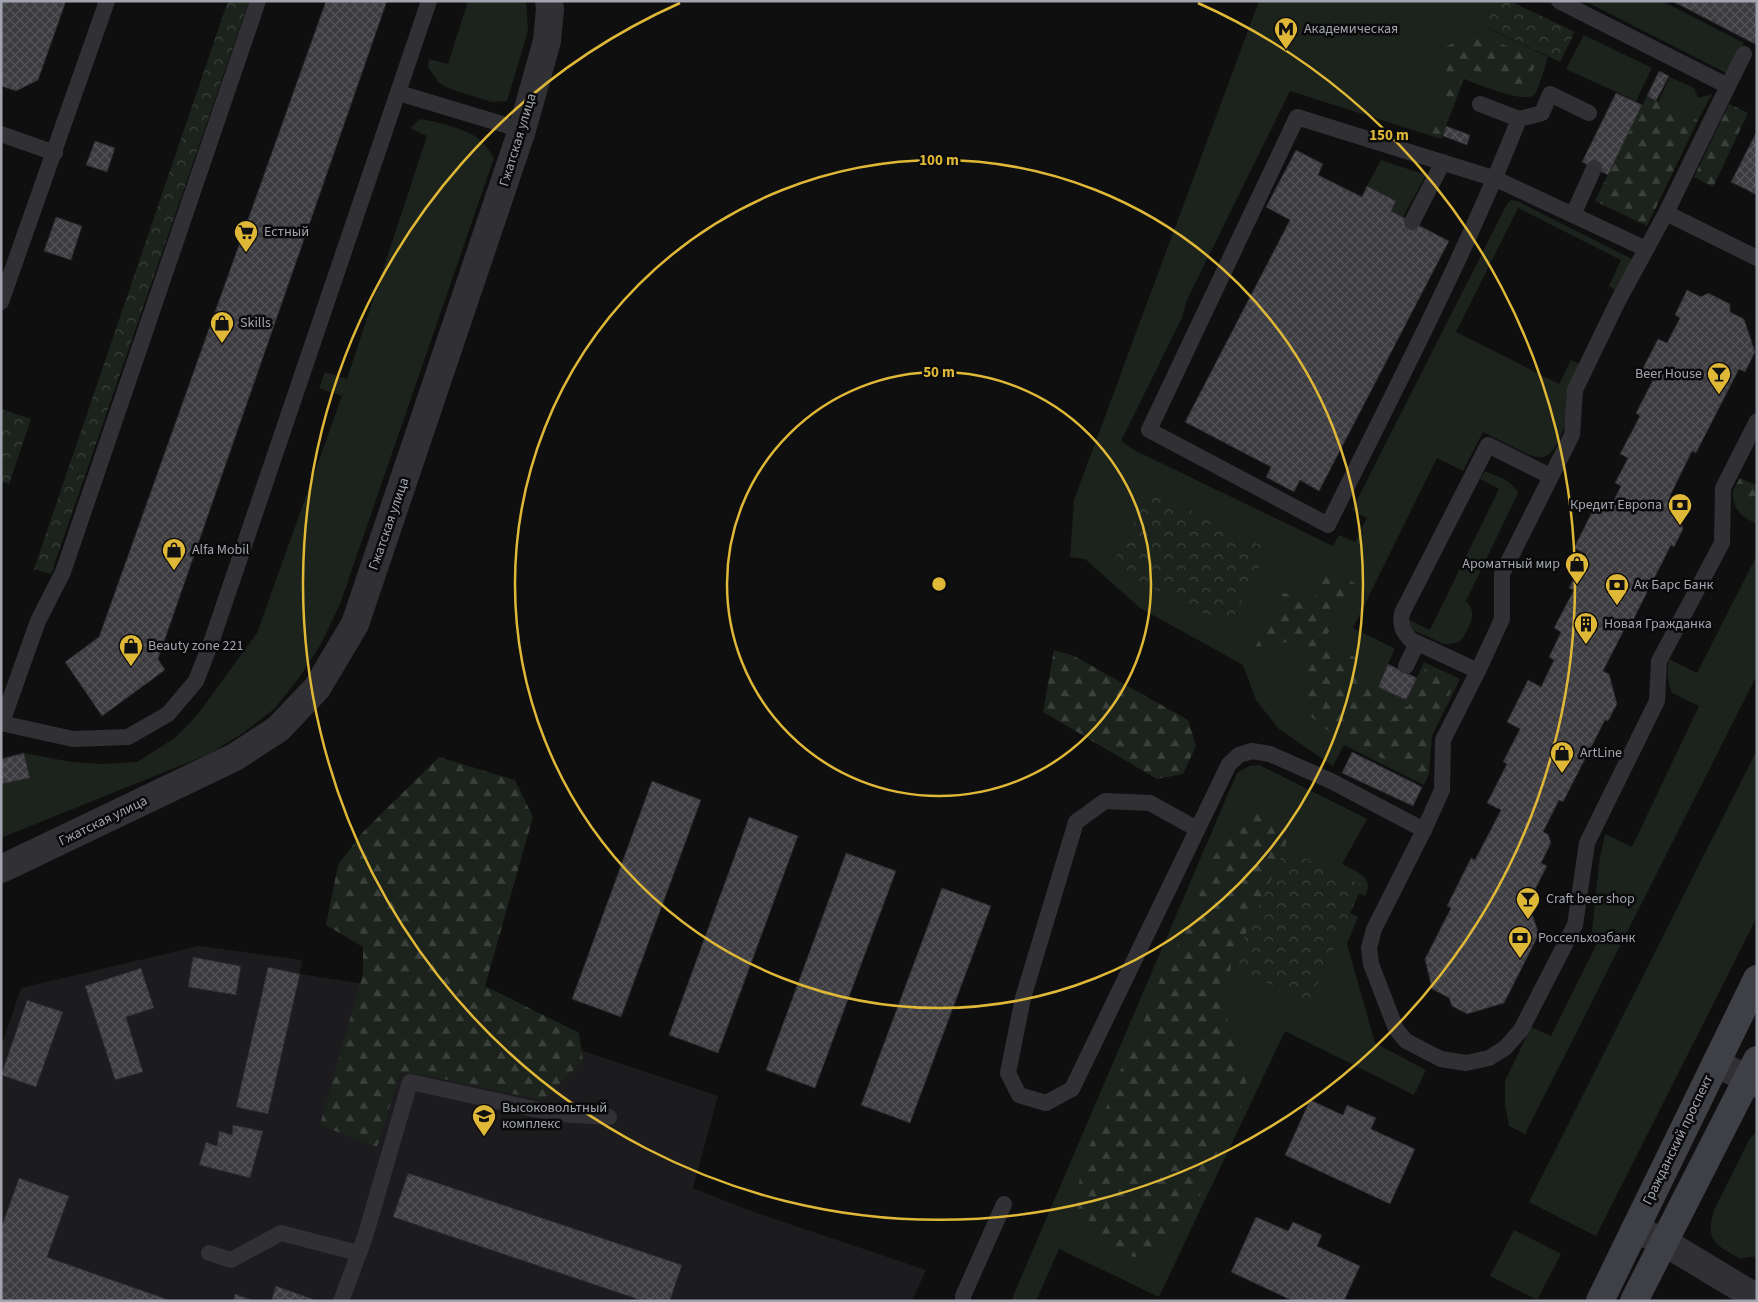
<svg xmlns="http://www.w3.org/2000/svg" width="1758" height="1302" font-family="'Source Sans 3',sans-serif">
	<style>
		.built { fill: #1c1b1d }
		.green { fill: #1c231d }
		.forest { fill: url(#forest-firs) }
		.park { fill: url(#park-crowns) }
		.building { fill: url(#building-cross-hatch); stroke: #2a292c }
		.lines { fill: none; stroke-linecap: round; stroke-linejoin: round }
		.service { stroke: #313135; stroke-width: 16 }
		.minor { stroke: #313135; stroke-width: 28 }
		.secondary { stroke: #3f4045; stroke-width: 28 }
		.ring { fill: none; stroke: #e0b837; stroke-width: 2.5 }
		.labels { text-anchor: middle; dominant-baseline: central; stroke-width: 5; stroke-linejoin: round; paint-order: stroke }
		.poi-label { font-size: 14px; fill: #a2a5b0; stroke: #0a0a0b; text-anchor: start }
		.street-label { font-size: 14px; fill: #a2a5b0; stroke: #0a0a0b }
		.centre { fill: #e0b837; stroke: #0a0a0b; stroke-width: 2.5 }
		.ring-label { font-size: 15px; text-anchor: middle; font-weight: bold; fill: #e0b837; stroke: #0a0a0b; stroke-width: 5; stroke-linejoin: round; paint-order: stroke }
	</style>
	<defs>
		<pattern id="forest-firs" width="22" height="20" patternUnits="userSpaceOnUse" patternTransform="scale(1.25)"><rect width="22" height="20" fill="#1c231d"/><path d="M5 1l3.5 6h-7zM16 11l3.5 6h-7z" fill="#3a403b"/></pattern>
		<pattern id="park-crowns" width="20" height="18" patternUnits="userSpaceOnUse" patternTransform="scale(1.25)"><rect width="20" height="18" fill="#1c231d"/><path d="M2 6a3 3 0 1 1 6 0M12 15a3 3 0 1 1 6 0" fill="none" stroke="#3a403b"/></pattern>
		<pattern id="building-cross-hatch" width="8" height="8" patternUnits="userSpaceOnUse" patternTransform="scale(1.25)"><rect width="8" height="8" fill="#3c3c40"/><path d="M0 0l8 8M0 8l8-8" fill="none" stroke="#555559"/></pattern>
	</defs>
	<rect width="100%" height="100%" fill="#0f0f10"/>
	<polygon class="built" points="199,946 302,960 300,974 397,989 718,1096 693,1188 751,1211 926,1270 912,1301 1,1301 1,1047 21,988"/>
	<g class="green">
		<polygon points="468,1 526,1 528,31 507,101 492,102 450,89 439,83 428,67 429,59 448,64"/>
		<path d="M1259 1H1498L1486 27 1548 57C1546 64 1539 88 1535 94 1526 105 1477 84 1464 79L1441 139 1290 91 1187 300 1182 318 1121 441 1134 450 1333 546 1339 535 1355 542 1367 518 1352 510 1507 204 1511 200 1517 201 1632 259 1617 291 1609 286 1621 260 1518 208 1456 332 1559 384 1571 360 1580 364C1575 384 1565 444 1548 455 1542 459 1535 457 1529 455L1483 432 1463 471 1437 458 1353 628 1395 649 1378 686 1406 700 1424 662 1460 679 1432 736 1429 774 1424 785 1344 745 1333 766 1279 729 1256 700 1243 665 1140 608 1085 559 1070 557 1074 500Z"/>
		<polygon points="1585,1 1662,1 1744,43 1728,74"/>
		<polygon points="1584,35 1652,68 1636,101 1566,69"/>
		<polygon points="1670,77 1694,88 1698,98 1712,94 1698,120 1658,102"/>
		<path d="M420 119C434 121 466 129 476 137 484 143 489 150 494 158L340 604 321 644 299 678 274 709 243 733 209 754 1 838V784L30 778 24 753 71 762 103 764 137 762 175 738 198 714 257 633 342 396 319 388 325 372 347 379 427 136 410 128Z"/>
		<polygon points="1381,160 1426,175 1403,217 1391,211 1395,201 1367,186"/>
		<path d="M1485 471C1498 477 1512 480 1518 493L1466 601C1476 611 1472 620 1467 631 1465 634 1463 639 1460 641 1456 644 1449 644 1444 644L1406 627 1409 620 1430 630 1499 489 1480 479Z"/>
		<path d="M1733 498 1757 511V524C1743 517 1736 513 1733 498Z"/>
		<path d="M1757 555V675L1525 1134 1509 1126 1505 1104V1081L1531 1027 1551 1036 1600 937 1592 932 1599 863 1605 834 1632 847 1699 706 1672 693C1667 681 1667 671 1669 659L1697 673Z"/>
		<polygon points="1757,750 1757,917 1596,1236 1529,1202"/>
		<path d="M1259 765 1367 819 1342 864C1356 872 1375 876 1365 896L1359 893 1363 885 1309 1001 1350 913 1358 917 1347 944 1375 1043 1426 1070 1414 1095 1285 1031 1159 1297 1059 1249 1036 1301H1011L1237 773 1249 766Z"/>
		<path d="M1757 1132V1256L1740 1259C1715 1244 1705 1241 1714 1210L1750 1138Z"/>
		<polygon points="1514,1230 1561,1254 1537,1300 1490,1276"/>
	</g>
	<g class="forest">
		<polygon points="1476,34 1538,58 1525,89 1466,68 1440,136 1432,133 1450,81 1439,49"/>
		<polygon points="1647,96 1698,120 1647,226 1595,201"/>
		<polygon points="1729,104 1748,113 1713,187 1694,177"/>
		<polygon points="1740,478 1757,486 1757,511 1733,498 1733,490"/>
		<polygon points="1328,569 1355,583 1324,641 1366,663 1357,684 1408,707 1426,667 1456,680 1430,736 1427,773 1424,779 1331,733 1307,713 1307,638 1255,648 1283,593 1314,599"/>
		<polygon points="1054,650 1074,656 1188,720 1196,746 1183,774 1157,779 1043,712"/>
		<polygon points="439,757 515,780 533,817 485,986 579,1033 583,1061 543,1100 429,1076 400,1073 377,1147 320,1125 363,974 363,947 326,925 338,865 362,833"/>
		<polygon points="1268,811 1288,826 1285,849 1231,966 1224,1009 1245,1073 1247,1093 1239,1112 1211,1166 1199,1197 1182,1228 1157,1254 1134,1257 1100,1244 1080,1224 1077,1201 1082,1161 1100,1125 1121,1069 1136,1044 1153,995 1171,956 1187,930 1212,860 1227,836 1245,815"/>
	</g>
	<g class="park">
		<polygon points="228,1 249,1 51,574 34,569"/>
		<polygon points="1498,1 1510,1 1575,32 1560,62 1485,26"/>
		<polygon points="1,409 31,419 9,484 1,481"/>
		<polygon points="1150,490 1268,549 1229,626 1111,567"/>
		<polygon points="1285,849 1363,885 1309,1002 1231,966"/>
	</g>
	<g class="building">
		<polygon points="1,1 66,1 38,80 16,91 1,86"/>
		<polygon points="326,1 387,1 158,659 165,670 102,716 65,662 99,637"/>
		<polygon points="1672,1 1757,1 1757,45"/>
		<polygon points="1659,71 1669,76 1656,101 1647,96"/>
		<polygon points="1616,93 1642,105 1608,175 1582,162"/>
		<polygon points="1446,126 1470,135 1467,145 1443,136"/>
		<polygon points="1757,131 1757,195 1731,182"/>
		<polygon points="95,141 115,148 107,172 86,165"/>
		<polygon points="1296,150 1323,164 1318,175 1362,197 1367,186 1396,201 1391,211 1449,241 1319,491 1300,480 1294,492 1266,477 1271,467 1185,422 1290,220 1266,207"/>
		<polygon points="56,217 82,226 71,260 44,251"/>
		<polygon points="1687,290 1701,297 1708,293 1730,304 1730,312 1744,319 1755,352 1745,372 1739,369 1696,453 1692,451 1670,496 1675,499 1683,529 1674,547 1671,545 1629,628 1626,626 1603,671 1609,674 1617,704 1608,721 1605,720 1563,802 1559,800 1543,832 1548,834 1551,843 1541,863 1547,866 1528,903 1539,934 1504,1003 1467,1014 1452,1006 1449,998 1432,989 1425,959 1451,908 1447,906 1471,858 1475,860 1501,810 1487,803 1507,764 1503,762 1520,729 1507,722 1528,680 1541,687 1554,660 1549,657 1561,632 1554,628 1574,590 1569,588 1586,554 1574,548 1595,506 1608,512 1621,486 1615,483 1628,458 1620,454 1640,416 1636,413 1653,380 1640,374 1658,339 1667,343 1680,318 1675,315"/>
		<polygon points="1388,664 1417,678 1406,700 1378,687"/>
		<polygon points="1352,752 1422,787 1413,806 1342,773"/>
		<polygon points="24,753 30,778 1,784 1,759"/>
		<polygon points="652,781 701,800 621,1017 572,999"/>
		<polygon points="749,817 798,836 718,1053 669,1035"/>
		<polygon points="846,853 896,871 815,1088 766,1070"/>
		<polygon points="942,888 991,906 910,1123 861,1105"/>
		<polygon points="193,957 241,966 236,995 188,987"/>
		<polygon points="268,967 300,974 268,1114 236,1107"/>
		<polygon points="141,968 154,1008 126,1017 143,1072 115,1080 85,986"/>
		<polygon points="27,1000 63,1012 36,1087 1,1075"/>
		<polygon points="1310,1100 1343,1115 1347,1105 1376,1118 1371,1129 1415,1149 1390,1204 1285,1155"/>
		<polygon points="233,1125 263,1131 250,1178 199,1165 206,1142 217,1146 219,1131 232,1135"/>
		<polygon points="408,1173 682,1265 670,1301 643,1301 393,1217"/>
		<polygon points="19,1178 69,1196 47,1257 172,1301 1,1301 1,1228"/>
		<polygon points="1256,1217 1288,1231 1293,1222 1322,1235 1317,1246 1360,1266 1344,1301 1293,1301 1231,1272"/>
		<polygon points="276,1286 318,1301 271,1301"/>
		<polygon points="235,1294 255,1301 233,1301"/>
	</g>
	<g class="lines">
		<g class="service">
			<polyline points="1559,1 1728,86 1666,213 1618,301 1575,390 1572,435 1502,574 1502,619 1478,671 1443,740 1442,790 1424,830 1374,929 1369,948 1371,964 1396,1029 1406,1041 1441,1059 1466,1063 1489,1058 1505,1048 1521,1030 1575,925 1587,843 1657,701 1659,661 1722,543 1723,488 1757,421"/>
			<polyline points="1728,86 1744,54"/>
			<polyline points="399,93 522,130"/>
			<polyline points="1480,104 1519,119 1542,113 1550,94 1589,113"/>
			<path d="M1519 119C1464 258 1394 391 1328 525L1149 430 1297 117 1496 179 1646 249"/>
			<polyline points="1,134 55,153"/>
			<polyline points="1666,213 1757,258"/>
			<polyline points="1573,215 1594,168"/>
			<polyline points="1412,222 1443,162"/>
			<polyline points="1,302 107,1"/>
			<polyline points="1406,666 1417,643"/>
			<path d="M1478 671 1411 640C1402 631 1400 625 1402 613L1488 445 1550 476"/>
			<polyline points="2,722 38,621 63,572 258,1"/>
			<polyline points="1,723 73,739 128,737 168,714 196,681 212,640 429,1"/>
			<polyline points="1197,829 1150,803 1105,801 1076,822 1023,998 1008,1073 1019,1095 1046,1103 1072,1089 1229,764 1239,755 1252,751 1270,754 1331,781 1424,830"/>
			<polyline points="209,1253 231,1260 281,1233 358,1253"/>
			<polyline points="341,1301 365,1237 410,1082 557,1114 609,1117"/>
			<polyline points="963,1301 963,1296 1004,1204"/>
		</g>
		<g class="minor">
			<polyline points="1,869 235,757 278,729 317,688 355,624 522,130 547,41 550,9 549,1"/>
			<polyline points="1716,1063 1757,1084"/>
			<polyline points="1635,1229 1664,1242 1757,1298"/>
		</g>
		<g class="secondary">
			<polyline points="1600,1301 1757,979"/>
			<polyline points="1634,1301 1757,1060"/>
		</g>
	</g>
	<g class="ring">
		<circle cx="939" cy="584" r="212"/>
		<circle cx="939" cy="584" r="424"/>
		<path d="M1198 3A636 636 0 1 1 680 3"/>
	</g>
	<defs>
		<g id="metro-pin" transform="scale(1.25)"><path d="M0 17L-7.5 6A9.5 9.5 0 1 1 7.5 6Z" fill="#e0b837" stroke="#0a0a0b"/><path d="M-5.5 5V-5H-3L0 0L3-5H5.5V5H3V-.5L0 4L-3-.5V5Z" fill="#111"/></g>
		<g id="supermarket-pin" transform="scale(1.25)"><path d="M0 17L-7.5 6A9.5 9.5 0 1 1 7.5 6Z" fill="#e0b837" stroke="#0a0a0b"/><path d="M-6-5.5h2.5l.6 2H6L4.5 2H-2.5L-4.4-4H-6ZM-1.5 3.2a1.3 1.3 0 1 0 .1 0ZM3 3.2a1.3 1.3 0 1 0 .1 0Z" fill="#111"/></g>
		<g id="shop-pin" transform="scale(1.25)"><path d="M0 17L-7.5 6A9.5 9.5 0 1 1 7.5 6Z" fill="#e0b837" stroke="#0a0a0b"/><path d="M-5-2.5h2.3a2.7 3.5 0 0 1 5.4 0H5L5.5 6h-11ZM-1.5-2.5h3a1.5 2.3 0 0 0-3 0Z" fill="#111"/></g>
		<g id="bar-pin" transform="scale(1.25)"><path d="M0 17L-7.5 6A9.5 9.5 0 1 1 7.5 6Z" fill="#e0b837" stroke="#0a0a0b"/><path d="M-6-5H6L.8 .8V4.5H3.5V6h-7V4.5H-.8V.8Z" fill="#111"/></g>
		<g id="bank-pin" transform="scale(1.25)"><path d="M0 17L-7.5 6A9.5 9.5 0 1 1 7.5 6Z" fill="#e0b837" stroke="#0a0a0b"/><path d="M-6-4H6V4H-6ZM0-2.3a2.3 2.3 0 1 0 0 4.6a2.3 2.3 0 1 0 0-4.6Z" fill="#111"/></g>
		<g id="building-pin" transform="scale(1.25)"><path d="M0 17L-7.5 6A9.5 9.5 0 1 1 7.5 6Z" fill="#e0b837" stroke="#0a0a0b"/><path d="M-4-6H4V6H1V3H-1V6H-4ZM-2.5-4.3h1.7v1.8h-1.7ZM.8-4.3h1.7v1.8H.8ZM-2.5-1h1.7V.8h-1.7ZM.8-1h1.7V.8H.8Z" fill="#111"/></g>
		<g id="university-pin" transform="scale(1.25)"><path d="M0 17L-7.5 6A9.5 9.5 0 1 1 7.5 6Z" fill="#e0b837" stroke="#0a0a0b"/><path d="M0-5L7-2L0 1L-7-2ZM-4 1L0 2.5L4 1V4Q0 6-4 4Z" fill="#111"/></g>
	</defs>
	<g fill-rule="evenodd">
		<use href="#metro-pin" x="1286" y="29"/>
		<use href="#supermarket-pin" x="246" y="232"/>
		<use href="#shop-pin" x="222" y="323"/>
		<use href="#bar-pin" x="1719" y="374"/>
		<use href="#bank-pin" x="1680" y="505"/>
		<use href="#shop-pin" x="174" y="550"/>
		<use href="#shop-pin" x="1577" y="564"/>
		<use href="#bank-pin" x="1617" y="585"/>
		<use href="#building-pin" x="1586" y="624"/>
		<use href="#shop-pin" x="131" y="646"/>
		<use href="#shop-pin" x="1562" y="753"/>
		<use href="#bar-pin" x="1528" y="899"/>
		<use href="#bank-pin" x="1520" y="938"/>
		<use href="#university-pin" x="484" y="1116"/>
	</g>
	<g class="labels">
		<g class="poi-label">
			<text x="1304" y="29">Академическая</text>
			<text x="264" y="232">Естный</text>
			<text x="240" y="323">Skills</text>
			<text x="1702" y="374" text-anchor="end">Beer House</text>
			<text x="1662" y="505" text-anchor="end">Кредит Европа</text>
			<text x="192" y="550">Alfa Mobil</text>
			<text x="1560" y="564" text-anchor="end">Ароматный мир</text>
			<text x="1634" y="585">Ак Барс Банк</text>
			<text x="1604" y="624">Новая Гражданка</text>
			<text x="148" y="646">Beauty zone 221</text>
			<text x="1580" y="753">ArtLine</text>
			<text x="1546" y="899">Craft beer shop</text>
			<text x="1538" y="938">Россельхозбанк</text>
			<text x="502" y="1108">Высоковольтный<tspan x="502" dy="16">комплекc</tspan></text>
		</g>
		<g class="street-label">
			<text transform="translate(518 140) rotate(-73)">Гжатская улица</text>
			<text transform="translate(389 524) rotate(-71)">Гжатская улица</text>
			<text transform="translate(103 821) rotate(-26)">Гжатская улица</text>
			<text transform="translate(1678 1140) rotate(-64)">Гражданский проспект</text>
		</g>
	</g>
	<circle cx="939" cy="584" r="8" class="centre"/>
	<g class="ring-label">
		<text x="1389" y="140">150 m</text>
		<text x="939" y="165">100 m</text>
		<text x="939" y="377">50 m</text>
	</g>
	<rect width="1758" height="1302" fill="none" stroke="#a2a5b0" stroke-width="5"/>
</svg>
